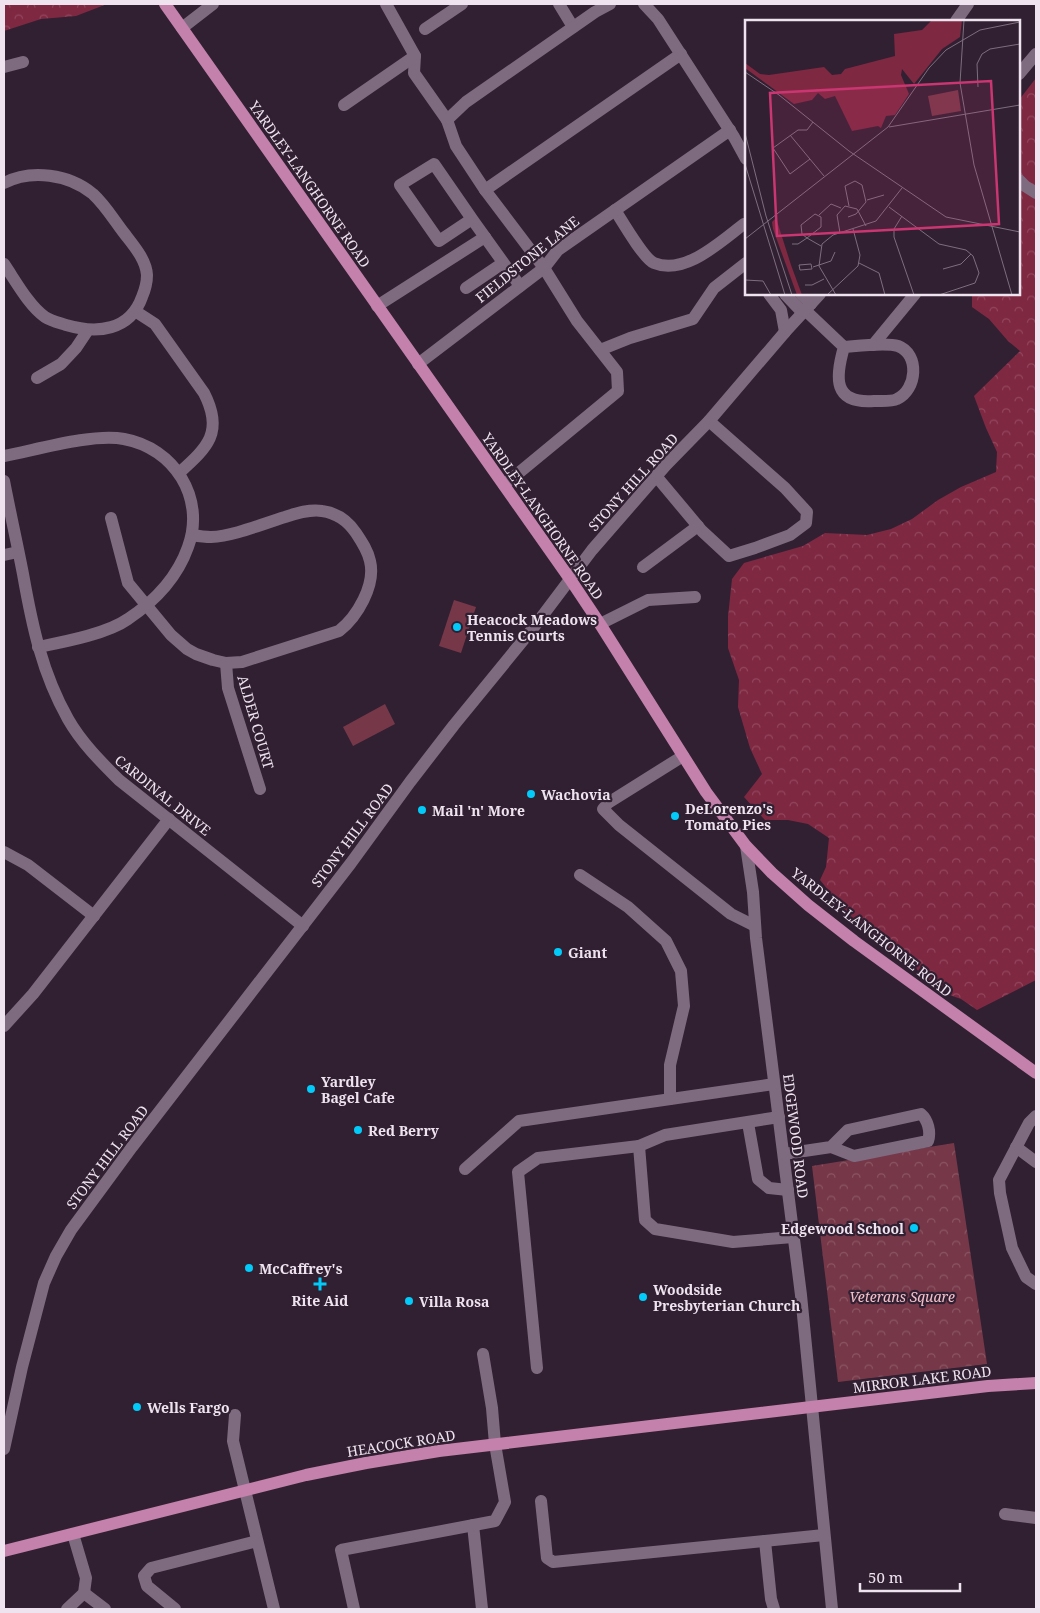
<svg xmlns="http://www.w3.org/2000/svg" width="1040" height="1613" font-family="'Noto Serif',serif">
	<style>
		.forest { fill: url(#forest-crowns) }
		.park { fill: url(#park-crowns) }
		.garden { fill: #763848 }
		.lines { fill: none; stroke-linecap: round; stroke-linejoin: round }
		.minor { stroke: #7f6b80; stroke-width: 12 }
		.major { stroke: #c381ab; stroke-width: 12 }
		.poi-dot { fill: #02cbf9; stroke: #312032; stroke-width: 2 }
		.labels { text-anchor: middle; dominant-baseline: central; stroke-width: 4.5; stroke-linejoin: round; paint-order: stroke }
		.street-label { font-size: 14px; fill: #efe3ef; stroke: #312032 }
		.poi-label { font-size: 14px; font-weight: bold; fill: #efe3ef; stroke: #312032; text-anchor: start }
		.park-label { font-size: 14px; font-style: italic; fill: #f4c0ca; stroke: #312032 }
		.inset-road { fill: none; stroke: #7d6e7e; stroke-width: 1 }
		.view { fill: #c93671; fill-opacity: 0.15; stroke: #c93671; stroke-width: 2.5 }
		.inset-edge { fill: none; stroke: #efe3ef; stroke-width: 2.5 }
	</style>
	<defs>
		<pattern id="forest-crowns" width="20" height="18" patternUnits="userSpaceOnUse" patternTransform="scale(1.25)"><rect width="20" height="18" fill="#7f2842"/><path d="M2 6a3 3 0 1 1 6 0M12 15a3 3 0 1 1 6 0" fill="none" stroke="#91475e"/></pattern>
		<pattern id="park-crowns" width="20" height="18" patternUnits="userSpaceOnUse" patternTransform="scale(1.25)"><rect width="20" height="18" fill="#763848"/><path d="M2 6a3 3 0 1 1 6 0M12 15a3 3 0 1 1 6 0" fill="none" stroke="#8a5563"/></pattern>
	</defs>
	<rect width="100%" height="100%" fill="#312032"/>
	<g class="forest">
		<polygon points="4,4 107,4 76,16 41,19 4,31"/>
		<polygon points="1036,78 1036,980 977,1010 961,999 941,992 910,963 889,949 851,918 820,880 826,867 829,838 808,824 788,820 765,820 744,797 762,774 750,748 738,707 739,680 728,648 728,617 732,579 744,563 803,546 825,533 867,535 891,529 912,519 938,500 961,487 996,472 997,452 986,428 974,396 1020,351 1008,341 989,319 972,307 972,294 1019,294 1019,100"/>
	</g>
	<polygon class="park" points="954,1143 987,1364 838,1382 812,1166"/>
	<g class="garden">
		<polygon points="454,600 476,607 461,653 439,646"/>
		<polygon points="385,704 395,724 353,746 343,727"/>
	</g>
	<g class="lines">
		<g class="minor">
			<polyline points="386,4 415,56 414,73 447,120"/>
			<polyline points="559,4 573,27"/>
			<polyline points="644,4 658,19 734,137 746,159"/>
			<polyline points="956,21 968,4"/>
			<polyline points="182,28 213,4"/>
			<polyline points="425,29 462,4"/>
			<polyline points="4,67 23,62"/>
			<polyline points="1019,74 1036,54"/>
			<polyline points="344,105 415,56"/>
			<polyline points="1019,180 1025,186 1036,193"/>
			<path d="M4 183C31 169 69 174 93 194 105 205 114 220 124 233 133 245 146 259 147 275 147 283 145 290 142 297 130 331 97 334 66 325 60 323 51 321 45 317 29 306 15 280 4 264"/>
			<polyline points="485,190 681,54"/>
			<path d="M615 210C622 221 644 259 654 263 685 276 721 241 744 224"/>
			<polyline points="472,219 434,164 400,185 439,241 472,219 520,286"/>
			<polyline points="466,288 503,263"/>
			<polyline points="769,294 781,310 785,332"/>
			<polyline points="785,294 803,313"/>
			<polyline points="801,294 811,304"/>
			<polyline points="377,306 485,237"/>
			<path d="M805 310 844 347C857 346 886 342 898 346 920 354 917 390 897 399 891 402 881 401 874 401 833 404 835 378 844 347"/>
			<path d="M135 311 155 324 204 393C224 432 208 447 179 473"/>
			<polyline points="873,345 915,294"/>
			<polyline points="600,350 630,338 693,319 714,288 746,263"/>
			<polyline points="418,364 544,268 558,250 730,130"/>
			<polyline points="37,378 61,364 76,348 88,330"/>
			<path d="M4 456C36 450 93 433 124 439 174 448 206 498 188 547 177 578 155 601 128 619 107 634 63 642 38 647"/>
			<polyline points="656,476 702,531 729,556 755,548 790,535 806,523 807,512 785,488 709,421"/>
			<path d="M4 481C10 512 17 543 23 574 32 625 42 673 68 719 81 742 100 761 119 780L303 926"/>
			<polyline points="504,485 618,391 617,372 577,321 544,268 485,190 456,146 447,120 466,102 595,12 610,4"/>
			<path d="M111 518 128 583 171 635 187 649 196 654 213 660 226 663 242 662 339 631C357 617 376 585 370 561 368 551 362 542 356 533 348 521 337 513 322 511 310 509 297 513 285 517 262 524 234 536 211 537 204 537 198 536 192 535"/>
			<polyline points="4,555 18,552"/>
			<polyline points="643,567 698,526"/>
			<polyline points="600,624 648,600 695,597"/>
			<polyline points="226,663 228,688 260,789"/>
			<polyline points="683,756 608,803 603,809 619,825 731,914 755,926"/>
			<polyline points="746,846 753,892 756,938 801,1295 832,1609"/>
			<polyline points="4,852 28,865 94,916"/>
			<polyline points="580,875 628,907 666,941 681,971 684,1006 670,1065 670,1099"/>
			<polyline points="4,1026 33,994 169,819"/>
			<polyline points="1036,1116 1029,1123 999,1180 1000,1193 1012,1248 1026,1277 1036,1284"/>
			<polyline points="748,1123 758,1179 769,1188 788,1190"/>
			<polyline points="639,1146 665,1135 779,1117"/>
			<polyline points="1016,1147 1036,1162"/>
			<path d="M784 1154 831 1147 848 1130 921 1114C928 1120 931 1132 928 1141L854 1156 831 1147"/>
			<polyline points="465,1169 519,1121 774,1084"/>
			<polyline points="537,1368 518,1172 538,1158 639,1146 645,1220 655,1229 733,1242 793,1237"/>
			<polyline points="235,1415 233,1441 274,1609"/>
			<polyline points="4,1449 22,1367 44,1283 56,1256 71,1230 132,1147 351,863 410,782 454,725 534,627 592,550 666,465 709,421 785,332 820,294"/>
			<polyline points="541,1501 547,1558 553,1562 824,1535"/>
			<polyline points="1005,1514 1036,1518"/>
			<polyline points="473,1525 482,1609"/>
			<polyline points="765,1541 771,1599 774,1609"/>
			<polyline points="84,1593 105,1609"/>
			<polyline points="67,1609 84,1593 86,1578 73,1534"/>
			<polyline points="175,1609 147,1586 144,1576 151,1568 257,1541"/>
			<polyline points="354,1609 341,1550 495,1521 505,1502 495,1444 492,1408 483,1354"/>
		</g>
		<g class="major">
			<polyline points="165,4 570,579 600,624 706,792 746,846 772,873 808,905 854,941 1036,1073"/>
			<polyline points="4,1551 306,1475 366,1463 439,1451 988,1386 1036,1383"/>
		</g>
	</g>
	<g class="poi-dot">
		<circle cx="457" cy="627" r="5"/>
		<circle cx="531" cy="794" r="5"/>
		<circle cx="422" cy="810" r="5"/>
		<circle cx="675" cy="816" r="5"/>
		<circle cx="558" cy="952" r="5"/>
		<circle cx="311" cy="1089" r="5"/>
		<circle cx="358" cy="1130" r="5"/>
		<circle cx="914" cy="1228" r="5"/>
		<circle cx="249" cy="1268" r="5"/>
		<path d="M317.5 1276.5h5v5h5v5h-5v5h-5v-5h-5v-5h5z"/>
		<circle cx="643" cy="1297" r="5"/>
		<circle cx="409" cy="1301" r="5"/>
		<circle cx="137" cy="1407" r="5"/>
	</g>
	<g class="labels">
		<g class="street-label">
			<text transform="translate(310 184) rotate(55)">YARDLEY-LANGHORNE ROAD</text>
			<text transform="translate(527 259) rotate(-39)">FIELDSTONE LANE</text>
			<text transform="translate(633 482) rotate(-48)">STONY HILL ROAD</text>
			<text transform="translate(543 516) rotate(55)">YARDLEY-LANGHORNE ROAD</text>
			<text transform="translate(256 722) rotate(74)">ALDER COURT</text>
			<text transform="translate(163 795) rotate(39)">CARDINAL DRIVE</text>
			<text transform="translate(352 835) rotate(-53)">STONY HILL ROAD</text>
			<text transform="translate(872 932) rotate(38)">YARDLEY-LANGHORNE ROAD</text>
			<text transform="translate(796 1136) rotate(83)">EDGEWOOD ROAD</text>
			<text transform="translate(107 1157) rotate(-53)">STONY HILL ROAD</text>
			<text transform="translate(922 1379) rotate(-7)">MIRROR LAKE ROAD</text>
			<text transform="translate(401 1443) rotate(-9)">HEACOCK ROAD</text>
		</g>
		<g class="poi-label">
			<text x="467" y="619">Heacock Meadows<tspan x="467" dy="16">Tennis Courts</tspan></text>
			<text x="541" y="794">Wachovia</text>
			<text x="685" y="808">DeLorenzo's<tspan x="685" dy="16">Tomato Pies</tspan></text>
			<text x="432" y="810">Mail 'n' More</text>
			<text x="568" y="952">Giant</text>
			<text x="321" y="1081">Yardley<tspan x="321" dy="16">Bagel Cafe</tspan></text>
			<text x="368" y="1130">Red Berry</text>
			<text x="904" y="1228" text-anchor="end">Edgewood School</text>
			<text x="259" y="1268">McCaffrey's</text>
			<text x="653" y="1289">Woodside<tspan x="653" dy="16">Presbyterian Church</tspan></text>
			<text x="320" y="1300" text-anchor="middle">Rite Aid</text>
			<text x="419" y="1301">Villa Rosa</text>
			<text x="147" y="1407">Wells Fargo</text>
		</g>
		<g class="park-label">
			<text x="902" y="1296">Veterans Square</text>
		</g>
	</g>
	<g transform="translate(745 20)">
		<rect width="275" height="275" fill="#312032"/>
		<path d="M187 0H217L215 17 197 29 169 64 157 49 156 55 164 74 150 95 141 96 136 108 133 106 107 111 90 76 80 79 73 73 67 80 49 84 0 48V43L15 54 24 55 79 47 87 55 96 54 100 49 150 36 149 14 177 10ZM31 198 46 245 57 275H52L28 209 27 202Z" fill="#7f2842"/>
		<path d="M213 70 216 91 187 96 183 76Z" fill="#763848"/>
		<path class="inset-road" d="M219 0 215 63 229 145 267 275M0 52 34 75 104 131 201 197 275 212M233 67 232 44 237 34 245 29 275 24M144 107 275 85M275 111V129M0 113 21 196 47 275M45 115 79 156M65 139 45 154 28 128 53 110H62L68 102M0 144 40 275M122 180 139 175M144 187 194 224 221 230 228 236 234 253 230 263 194 275M70 194 76 197V207L62 218 57 214 56 205ZM74 195 86 184 96 188M157 196 149 209V217L169 275M103 197 111 194 121 182 117 165 110 161 100 166 104 186M95 213 92 195 100 186 112 189 121 206M0 219 143 107 184 48 201 30 235 10 275 2M47 224H53L62 218 76 226M114 243 134 253 140 275M66 244 67 249 55 250 54 245ZM68 247 86 241 90 232M198 249 216 244 226 234M0 260 18 261 26 275M60 265H67L79 259M82 275 113 246 115 235 108 209M91 275 74 246 77 224 88 215 131 201 157 168"/>
		<path class="view" d="M246 61 254 204 32 216 25 73Z"/>
		<rect width="275" height="275" class="inset-edge"/>
	</g>
	<rect width="1040" height="1613" fill="none" stroke="#efe3ef" stroke-width="10"/>
	<path d="M860 1583v8h100v-8" fill="none" stroke="#efe3ef" stroke-width="2.5"/>
	<text x="868" y="1583" font-size="15" fill="#efe3ef" stroke="#312032" stroke-width="4" paint-order="stroke">50 m</text>
</svg>
